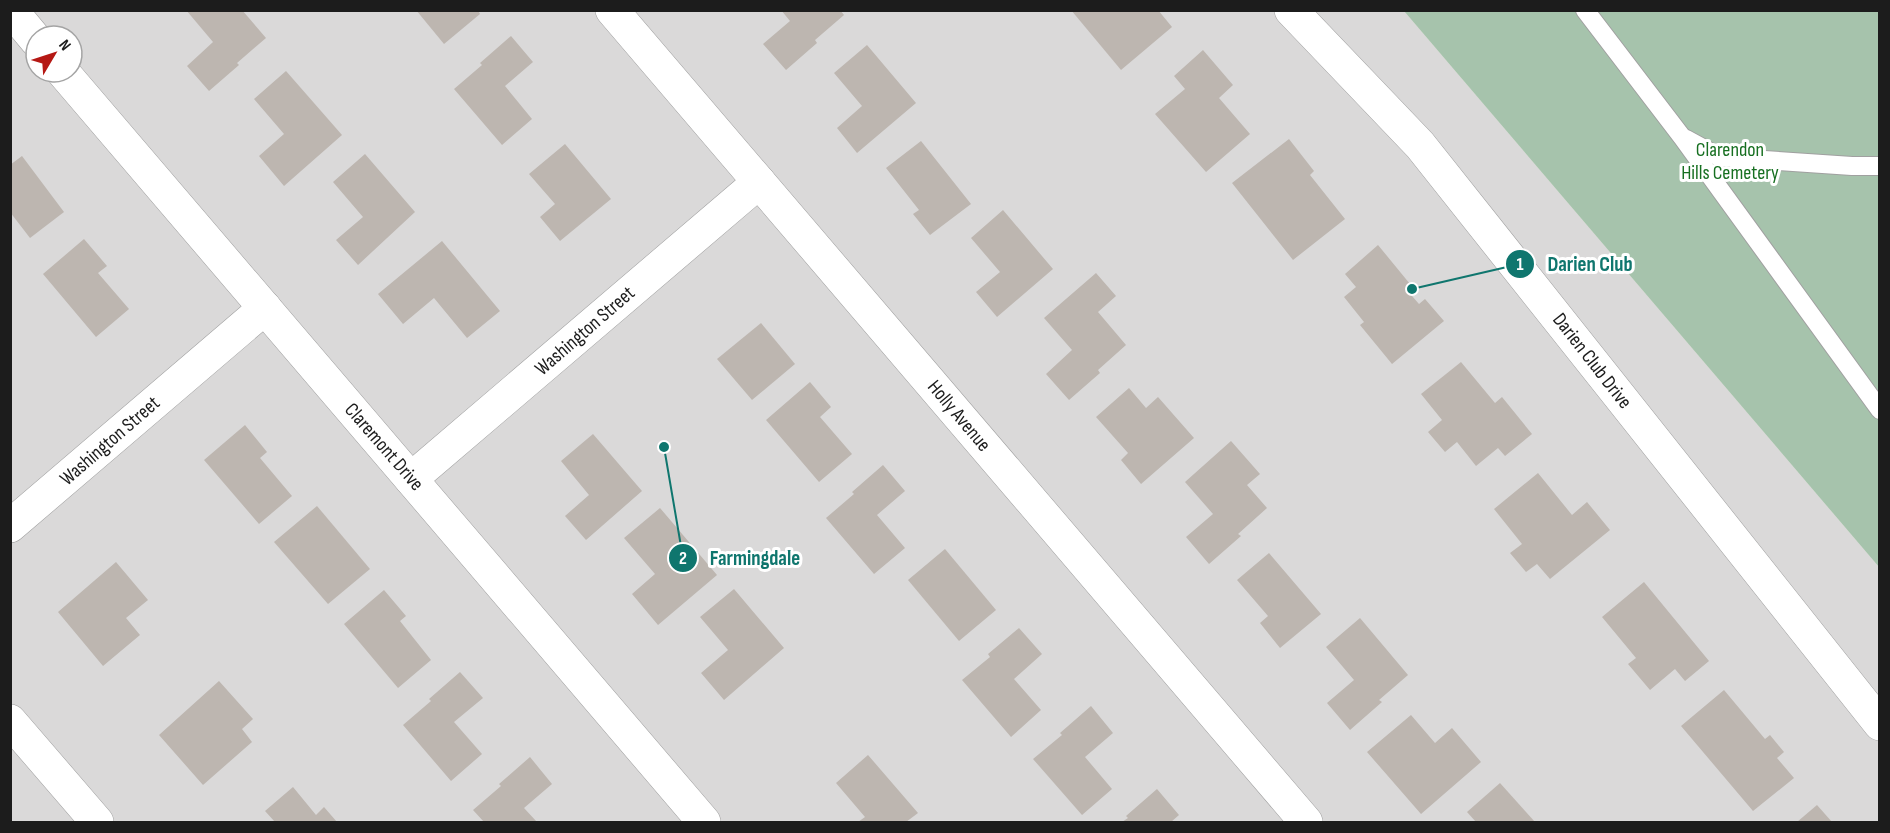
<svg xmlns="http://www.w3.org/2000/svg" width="1890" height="833" font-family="'Sofia Sans Condensed',sans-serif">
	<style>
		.residential { fill: #dad9d9; fill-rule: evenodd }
		.cemetery { fill: #a6c3ac }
		.building { fill: #bdb6b0 }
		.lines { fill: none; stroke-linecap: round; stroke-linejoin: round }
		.service-casing { stroke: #a0a0a0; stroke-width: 20 }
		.minor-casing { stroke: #a0a0a0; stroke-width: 34 }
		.service { stroke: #fff; stroke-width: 18 }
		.minor { stroke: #fff; stroke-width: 33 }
		.labels { text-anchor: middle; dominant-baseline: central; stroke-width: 6; stroke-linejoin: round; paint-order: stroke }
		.park-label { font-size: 20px; fill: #166f20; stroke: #fff }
		.street-label { font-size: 20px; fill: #1c1c1c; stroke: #fff }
		.leader { fill: none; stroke: #0f766e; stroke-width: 2 }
		.callout-dot { fill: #0f766e; stroke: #fff; stroke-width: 2 }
		.mark-label { font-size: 18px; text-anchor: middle; font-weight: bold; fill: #fff }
		.callout-label { font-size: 21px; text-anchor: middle; font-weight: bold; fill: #0f766e; stroke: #fff; stroke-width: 6; stroke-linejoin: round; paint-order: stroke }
	</style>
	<rect width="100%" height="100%" fill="#edeae3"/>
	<path class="residential" d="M10 11H1404L1879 567V822H11ZM36 36H72V72H36Z"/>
	<polygon class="cemetery" points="1404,11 1879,11 1879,567"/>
	<g class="building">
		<polygon points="186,10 242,10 266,38 237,63 239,65 209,91 187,66 213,42"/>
		<polygon points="416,10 478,10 480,14 444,44"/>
		<polygon points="781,10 840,10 844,15 815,40 817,43 786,70 763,44 790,21"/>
		<polygon points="1071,10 1158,10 1172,27 1121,70"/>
		<polygon points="511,36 533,62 505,86 532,119 502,145 454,89 482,65 480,63"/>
		<polygon points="867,45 916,103 857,153 837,128 862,106 834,73"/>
		<polygon points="1203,50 1233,85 1219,98 1250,134 1206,172 1155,114 1185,89 1174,76"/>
		<polygon points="286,71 342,135 284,186 259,156 284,134 254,99"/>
		<polygon points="1289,139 1314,171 1310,175 1345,219 1293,260 1232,183"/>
		<polygon points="921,141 971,204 930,235 913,214 919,210 886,168"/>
		<polygon points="565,144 611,199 560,241 540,217 555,204 529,174"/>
		<polygon points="365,154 415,212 358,265 336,240 363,217 333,182"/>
		<polygon points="22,156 64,212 30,238 10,212 10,165"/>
		<polygon points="1003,210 1053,269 997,317 976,292 1000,272 971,238"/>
		<polygon points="84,239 107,266 98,273 129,309 96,337 43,274"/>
		<polygon points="442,241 500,311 467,338 434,298 403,324 378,294"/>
		<polygon points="1378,245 1410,284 1405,288 1419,304 1425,299 1444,321 1392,364 1360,325 1364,322 1344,297 1356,287 1345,274"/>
		<polygon points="1096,273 1116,296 1098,312 1126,345 1098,370 1100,373 1069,400 1046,374 1072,350 1044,318"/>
		<polygon points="761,323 795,364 752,400 717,359"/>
		<polygon points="1461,362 1495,403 1502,397 1532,434 1505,456 1498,448 1476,466 1457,442 1445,452 1428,432 1442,420 1421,394"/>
		<polygon points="810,382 831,407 820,417 852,454 819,482 766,420"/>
		<polygon points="1129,388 1146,408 1158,397 1194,438 1141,484 1121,460 1128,453 1096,417"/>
		<polygon points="245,425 267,452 260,458 292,496 259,524 204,460"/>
		<polygon points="593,434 642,491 586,540 565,516 589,495 561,461"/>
		<polygon points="1231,441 1260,474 1247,485 1267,508 1238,534 1241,536 1209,564 1186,537 1213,514 1185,482"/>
		<polygon points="883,465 905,491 877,515 905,548 874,574 826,518 854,494 852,492"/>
		<polygon points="1538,473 1572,515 1587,502 1610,530 1550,579 1537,564 1526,572 1510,553 1522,544 1494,509"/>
		<polygon points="317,506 370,569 328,604 274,542"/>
		<polygon points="660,508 717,575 658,625 632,594 655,574 624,538"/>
		<polygon points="945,549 996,610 959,641 908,580"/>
		<polygon points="1269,553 1321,614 1280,648 1260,623 1268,616 1237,580"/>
		<polygon points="116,562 148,600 126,618 140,635 103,666 58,612"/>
		<polygon points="1644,582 1709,661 1685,681 1675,669 1650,690 1628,664 1636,658 1602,617"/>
		<polygon points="734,589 784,648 724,700 701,673 728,650 700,617"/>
		<polygon points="384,590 406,616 400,621 431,660 398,688 344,624"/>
		<polygon points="1360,618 1408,675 1379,700 1382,702 1350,730 1327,703 1354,680 1326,647"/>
		<polygon points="1019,628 1042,654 1014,679 1041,710 1011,737 962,680 990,657 988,654"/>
		<polygon points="460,672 483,698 454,722 482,754 451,781 403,725 431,701 429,699"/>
		<polygon points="219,681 253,719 242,729 252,742 203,785 159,735"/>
		<polygon points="1724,690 1765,739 1770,735 1784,752 1777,758 1794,778 1753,811 1681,726"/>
		<polygon points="1091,706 1113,733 1085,757 1112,789 1082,815 1033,759 1062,735 1060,733"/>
		<polygon points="1411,715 1435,743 1452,728 1481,762 1421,814 1367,752"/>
		<polygon points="868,755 918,813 906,822 858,822 865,817 836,783"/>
		<polygon points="530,757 552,784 524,808 537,822 484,822 473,810 501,786 499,784"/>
		<polygon points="1500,783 1535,822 1476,822 1467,812"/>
		<polygon points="293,787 316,815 324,807 337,822 275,822 265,811"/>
		<polygon points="1157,789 1179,815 1171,822 1122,822 1128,818 1126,816"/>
		<polygon points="1817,805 1832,822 1797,822"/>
	</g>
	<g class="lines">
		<g class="service-casing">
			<g id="service">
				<polyline points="1585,10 1682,137 1880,410"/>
				<polyline points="1686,139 1719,157 1852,166 1880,166"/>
			</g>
		</g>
		<g class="minor-casing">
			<g id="minor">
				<polyline points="11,10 36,40"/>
				<polyline points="612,10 1306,822"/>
				<polyline points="1291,10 1420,145 1880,724"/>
				<polyline points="63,72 704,822"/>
				<polyline points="411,479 759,182"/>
				<polyline points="10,526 265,308"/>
				<polyline points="10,721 97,822"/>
			</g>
		</g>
		<use href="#service" class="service"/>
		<use href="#minor" class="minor"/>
	</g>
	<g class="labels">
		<g class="park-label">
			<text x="1730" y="150">Clarendon<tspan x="1730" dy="23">Hills Cemetery</tspan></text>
		</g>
		<g class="street-label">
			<text transform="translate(585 331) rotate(-41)">Washington Street</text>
			<text transform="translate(1592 361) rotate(52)">Darien Club Drive</text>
			<text transform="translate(959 416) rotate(50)">Holly Avenue</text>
			<text transform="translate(110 441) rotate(-41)">Washington Street</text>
			<text transform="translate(384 447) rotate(49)">Claremont Drive</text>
		</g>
	</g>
	<path class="leader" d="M1412 289L1520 264M664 447L683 558"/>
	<g class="callout-dot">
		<circle cx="1412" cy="289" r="6"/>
		<circle cx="664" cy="447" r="6"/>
		<circle cx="1520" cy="264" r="15"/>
		<circle cx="683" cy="558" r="15"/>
	</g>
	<g class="mark-label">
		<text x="1520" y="270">1</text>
		<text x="683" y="564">2</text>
	</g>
	<g class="callout-label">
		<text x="1590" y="271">Darien Club</text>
		<text x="755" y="565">Farmingdale</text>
	</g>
	<rect width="1890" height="833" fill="none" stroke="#1c1c1c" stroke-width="24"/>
	<g transform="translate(54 54) rotate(51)"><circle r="28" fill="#ffffff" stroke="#a4a4a4" stroke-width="1.5"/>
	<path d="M0-4.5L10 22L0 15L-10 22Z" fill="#b51814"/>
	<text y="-9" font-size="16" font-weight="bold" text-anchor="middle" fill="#1c1c1c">N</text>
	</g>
</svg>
